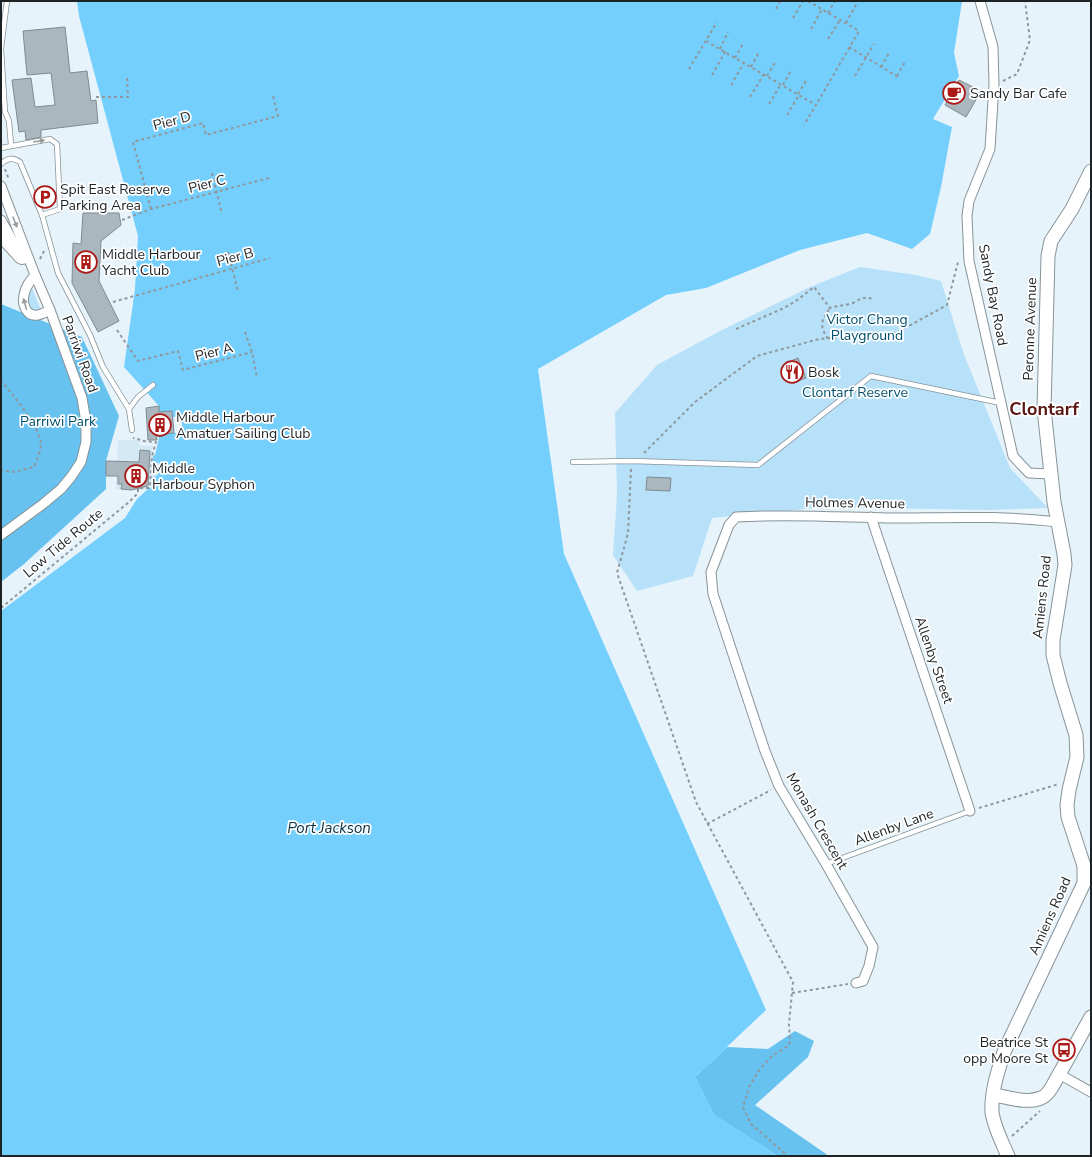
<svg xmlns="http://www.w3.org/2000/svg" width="1092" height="1157" font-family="'Nunito Sans',sans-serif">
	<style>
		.built { fill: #d4e9f4 }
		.green { fill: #b6e1f9 }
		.forest { fill: #67c2f0 }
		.water { fill: #74cffd }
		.pier { fill: #e6f3fa }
		.building { fill: #abb7be; stroke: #7f8b91 }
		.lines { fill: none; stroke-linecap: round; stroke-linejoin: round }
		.lane-casing { stroke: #879399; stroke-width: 6 }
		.street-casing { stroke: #879399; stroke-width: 11 }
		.secondary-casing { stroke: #879399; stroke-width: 15 }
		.highway-casing { stroke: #879399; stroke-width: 18 }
		.path { stroke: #8f989e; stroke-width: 2; stroke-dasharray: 3 3; stroke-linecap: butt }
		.lane { stroke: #fff; stroke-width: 4.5 }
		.street { stroke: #fff; stroke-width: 9 }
		.secondary { stroke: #fff; stroke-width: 13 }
		.highway { stroke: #fff; stroke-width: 16 }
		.oneway { fill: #999c9d }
		.labels { text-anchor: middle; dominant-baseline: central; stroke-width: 3.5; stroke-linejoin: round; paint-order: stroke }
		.poi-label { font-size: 14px; fill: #1d2225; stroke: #fff; text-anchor: start }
		.street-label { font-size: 14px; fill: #1d2225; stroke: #fff }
		.park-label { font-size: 14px; fill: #004f6d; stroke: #fff }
		.water-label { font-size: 15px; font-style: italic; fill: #073144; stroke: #fff }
		.district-label { font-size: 18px; font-weight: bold; fill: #591511; stroke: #fff }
	</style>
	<rect width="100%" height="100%" fill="#e6f3fa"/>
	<polygon class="built" points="118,440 139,440 140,445 153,446 152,452 155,455 153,462 159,463 158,476 153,477 156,485 147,490 116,489 116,476 106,476 106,461 117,461"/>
	<g class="green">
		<polygon points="860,267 916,275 941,281 963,352 1010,468 1048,508 989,510 826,507 712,518 693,576 637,591 613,555 617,495 615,413 657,365 720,331 810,287"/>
		<path d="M31 287 32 288 41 310 35 311C25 305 28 296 31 287Z"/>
	</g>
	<g class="forest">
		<polygon points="1,304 82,337 119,416 106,461 106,489 24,564 1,582"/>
		<polygon points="795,1031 814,1041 808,1057 755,1105 829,1156 778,1156 714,1115 695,1077 727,1047 768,1049"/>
	</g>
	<polygon class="water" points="77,1 962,1 954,53 959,76 933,119 952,127 941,187 930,234 912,249 867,233 800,250 706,288 666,295 538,369 564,554 766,1010 695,1077 714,1115 778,1156 1,1156 1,611 125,518 137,499 147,490 156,485 155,483 152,483 153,477 158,475 159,463 153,462 153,456 155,455 159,438 156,435 174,433 172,411 159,412 159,406 124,367 135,289 138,236 79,16"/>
	<polygon class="pier" points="181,416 183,433 174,433 173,417"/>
	<g class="building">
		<polygon points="65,27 70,73 87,71 91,101 96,100 98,123 41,130 41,137 26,140 25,131 19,132 12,80 31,78 35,107 55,105 51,73 27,75 23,31"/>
		<polygon points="959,80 981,91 966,117 945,105"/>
		<polygon points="83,213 119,213 121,225 101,241 99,281 119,321 98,332 72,283 73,243 81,244"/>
		<polygon points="798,358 806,378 793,383 786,363"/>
		<polygon points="159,406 159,412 172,411 174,433 156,435 157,440 148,440 146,408"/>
		<polygon points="140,450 150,451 148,486 131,490 121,489 122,484 118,484 118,476 106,476 106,461 139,462"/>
		<polygon points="647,477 671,478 670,491 646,490"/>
	</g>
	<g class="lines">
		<g class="lane-casing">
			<g id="lane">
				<polyline points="1,48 7,1"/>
				<polyline points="1,49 5,112 9,121 11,145"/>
				<polyline points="1,148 50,139 57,144 60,209 42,215"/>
				<path d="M1 164C7 158 13 157 20 162L42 215 58 273 90 335 103 367 129 409 132 430"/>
				<polyline points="129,409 138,397 153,385"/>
				<polyline points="573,462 632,461 758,465 871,376 1001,403"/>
				<polyline points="826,864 970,811"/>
			</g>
		</g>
		<g class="street-casing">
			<g id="street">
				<polyline points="980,1 993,47 994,84 990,149 969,201 967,216 969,261 1013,456 1029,473 1050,474"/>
				<polyline points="1,186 35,275 50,310 82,398 86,422 86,442 81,462 71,477 61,489 43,504 1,535"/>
				<polyline points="1,220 10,236"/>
				<path d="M35 275C30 281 25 287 24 295 22 304 26 317 38 315 42 314 46 312 50 310"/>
				<polyline points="871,517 970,811"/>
				<path d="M856 983 863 981 869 966 873 947 826 864 779 786 765 751 713 594 711 572 729 525 736 517C787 514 837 517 887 518 944 518 1001 515 1057 522"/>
				<polyline points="1059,1074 1091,1092"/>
			</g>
		</g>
		<g class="secondary-casing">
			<g id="secondary">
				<path d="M994 1095C1007 1097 1027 1104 1041 1098 1046 1096 1049 1092 1052 1087L1091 1017"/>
				<path d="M1008 1156C1002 1142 994 1127 992 1112 991 1091 998 1071 1004 1052L1084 883V866L1068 817 1067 805 1069 790 1077 757 1076 735 1060 683 1053 655V640L1065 565 1064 554 1054 502 1044 409 1048 256 1051 241 1072 209 1091 171"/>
			</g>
		</g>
		<g class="highway-casing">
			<polyline id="highway" points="1,233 22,256"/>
		</g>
		<g class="path">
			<polyline points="808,1 859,31 816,105"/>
			<polyline points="776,9 780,1"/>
			<polyline points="828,13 835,1"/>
			<polyline points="793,18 803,1"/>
			<polyline points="846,23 857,3"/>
			<polyline points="811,29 822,9"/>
			<polyline points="828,39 840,20"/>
			<polyline points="706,41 816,105 804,125"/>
			<polyline points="849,47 898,77"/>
			<polyline points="720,49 728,32"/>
			<polyline points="735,58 744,42"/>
			<polyline points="751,67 759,52"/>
			<polyline points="881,67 889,53"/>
			<polyline points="689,69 717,22"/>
			<polyline points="712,75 725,52 724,51"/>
			<polyline points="767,76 776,61"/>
			<polyline points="855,76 874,44"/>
			<polyline points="897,76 905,62"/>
			<polyline points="1003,81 1017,74 1030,40 1025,1"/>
			<polyline points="731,85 744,63"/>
			<polyline points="783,85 791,70"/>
			<polyline points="798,94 807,79"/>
			<polyline points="96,97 128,97 127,75"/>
			<polyline points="750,97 764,74"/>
			<polyline points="769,104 781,84"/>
			<polyline points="787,115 799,95"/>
			<polyline points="5,169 9,180"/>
			<polyline points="212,173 222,214"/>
			<polyline points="151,209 133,142 203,123 206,135 278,116 273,96"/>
			<polyline points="122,220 151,209 269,178"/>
			<polyline points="228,252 238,291"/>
			<polyline points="40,259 44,251"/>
			<polyline points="113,302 270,258"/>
			<path d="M736 329 784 308 796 301 814 287 830 308C836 306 842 306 849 304 860 302 859 295 873 299"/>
			<polyline points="117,330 138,361 178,351 183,370 252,352"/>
			<polyline points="245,332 252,352 257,378"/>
			<path d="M828 339C819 325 821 321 830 308"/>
			<path d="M1 380C12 394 39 426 41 443 41 450 37 460 34 467L13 472 1 470"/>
			<polyline points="644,453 695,402 757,356 819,339 896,333 947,305 958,262"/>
			<polyline points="631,469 628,533 617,573 696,802 793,982 789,1024 790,1042 788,1046 772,1056 759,1070 749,1087 743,1107 751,1124 788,1156"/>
			<polyline points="1,608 129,502 138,493 138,488 149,488 150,486 152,456 156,442 142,441 138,439 133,438"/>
			<polyline points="979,808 1059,784"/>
			<polyline points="707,824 771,790"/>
			<polyline points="792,993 848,984"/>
			<polyline points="1012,1136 1040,1111"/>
		</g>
		<use href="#lane" class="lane"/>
		<use href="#street" class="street"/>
		<use href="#secondary" class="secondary"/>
		<use href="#highway" class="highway"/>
	</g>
	<defs><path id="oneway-solid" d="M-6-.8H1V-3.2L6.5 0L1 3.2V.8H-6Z"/></defs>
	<g class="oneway">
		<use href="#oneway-solid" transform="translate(39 141) rotate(-9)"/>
		<use href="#oneway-solid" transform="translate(15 222) rotate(68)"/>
		<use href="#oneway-solid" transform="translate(25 304) rotate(-104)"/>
	</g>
	<defs>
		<g id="cafe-ring" transform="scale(1.15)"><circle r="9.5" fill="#fff" stroke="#ab1a17" stroke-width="1.5"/><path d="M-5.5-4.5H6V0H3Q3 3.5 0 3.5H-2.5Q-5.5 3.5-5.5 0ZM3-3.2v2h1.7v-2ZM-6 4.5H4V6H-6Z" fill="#ab1a17"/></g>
		<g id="parking-ring" transform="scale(1.15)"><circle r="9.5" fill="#fff" stroke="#ab1a17" stroke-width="1.5"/><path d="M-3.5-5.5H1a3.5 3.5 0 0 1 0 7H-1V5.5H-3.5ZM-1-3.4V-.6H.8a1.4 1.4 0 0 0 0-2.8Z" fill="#ab1a17"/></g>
		<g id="building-ring" transform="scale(1.15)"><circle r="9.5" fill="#fff" stroke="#ab1a17" stroke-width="1.5"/><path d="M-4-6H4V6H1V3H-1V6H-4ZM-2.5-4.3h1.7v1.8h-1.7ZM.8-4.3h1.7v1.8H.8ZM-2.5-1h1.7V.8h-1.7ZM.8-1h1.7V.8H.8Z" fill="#ab1a17"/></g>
		<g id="restaurant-ring" transform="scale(1.15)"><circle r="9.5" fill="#fff" stroke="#ab1a17" stroke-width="1.5"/><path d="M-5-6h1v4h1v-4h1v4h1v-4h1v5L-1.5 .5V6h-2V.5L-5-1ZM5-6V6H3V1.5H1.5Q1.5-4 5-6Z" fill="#ab1a17"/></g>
		<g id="bus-ring" transform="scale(1.15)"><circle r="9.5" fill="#fff" stroke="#ab1a17" stroke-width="1.5"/><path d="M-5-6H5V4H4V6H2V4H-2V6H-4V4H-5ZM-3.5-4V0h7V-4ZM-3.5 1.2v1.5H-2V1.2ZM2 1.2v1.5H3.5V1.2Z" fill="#ab1a17"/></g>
	</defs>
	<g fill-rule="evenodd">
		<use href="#cafe-ring" x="954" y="93"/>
		<use href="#parking-ring" x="45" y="197"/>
		<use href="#building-ring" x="86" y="262"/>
		<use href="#restaurant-ring" x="792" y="372"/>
		<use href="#building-ring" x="160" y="425"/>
		<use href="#building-ring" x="136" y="476"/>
		<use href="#bus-ring" x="1064" y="1050"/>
	</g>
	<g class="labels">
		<g class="poi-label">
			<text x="970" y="93">Sandy Bar Cafe</text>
			<text x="60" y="189">Spit East Reserve<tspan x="60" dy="16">Parking Area</tspan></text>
			<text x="102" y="254">Middle Harbour<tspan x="102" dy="16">Yacht Club</tspan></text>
			<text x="808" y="372">Bosk</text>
			<text x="176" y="417">Middle Harbour<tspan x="176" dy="16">Amatuer Sailing Club</tspan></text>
			<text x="152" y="468">Middle<tspan x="152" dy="16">Harbour Syphon</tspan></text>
			<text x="1048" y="1042" text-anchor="end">Beatrice St<tspan x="1048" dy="16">opp Moore St</tspan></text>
		</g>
		<g class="street-label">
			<text transform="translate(172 121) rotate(-15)">Pier D</text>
			<text transform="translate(207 184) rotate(-14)">Pier C</text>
			<text transform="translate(235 257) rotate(-15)">Pier B</text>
			<text transform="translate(993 295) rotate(79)">Sandy Bay Road</text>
			<text transform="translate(1030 329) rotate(-88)">Peronne Avenue</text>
			<text transform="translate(214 352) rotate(-14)">Pier A</text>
			<text transform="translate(80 354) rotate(70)">Parriwi Road</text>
			<text transform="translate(855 503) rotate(1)">Holmes Avenue</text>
			<text transform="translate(63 543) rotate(-40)">Low Tide Route</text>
			<text transform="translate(1042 597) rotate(-84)">Amiens Road</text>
			<text transform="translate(934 660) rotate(71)">Allenby Street</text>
			<text transform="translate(817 821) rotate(60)">Monash Crescent</text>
			<text transform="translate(894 827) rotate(-20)">Allenby Lane</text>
			<text transform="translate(1050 916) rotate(-66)">Amiens Road</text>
		</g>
		<g class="park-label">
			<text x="867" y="319">Victor Chang<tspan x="867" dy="16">Playground</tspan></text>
			<text x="855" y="392">Clontarf Reserve</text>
			<text x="58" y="421">Parriwi Park</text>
		</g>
		<g class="water-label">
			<text x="329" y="828">Port Jackson</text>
		</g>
		<g class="district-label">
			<text x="1044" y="409">Clontarf</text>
		</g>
	</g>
	<rect width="1092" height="1157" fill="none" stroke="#1d2225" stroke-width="4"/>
</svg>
